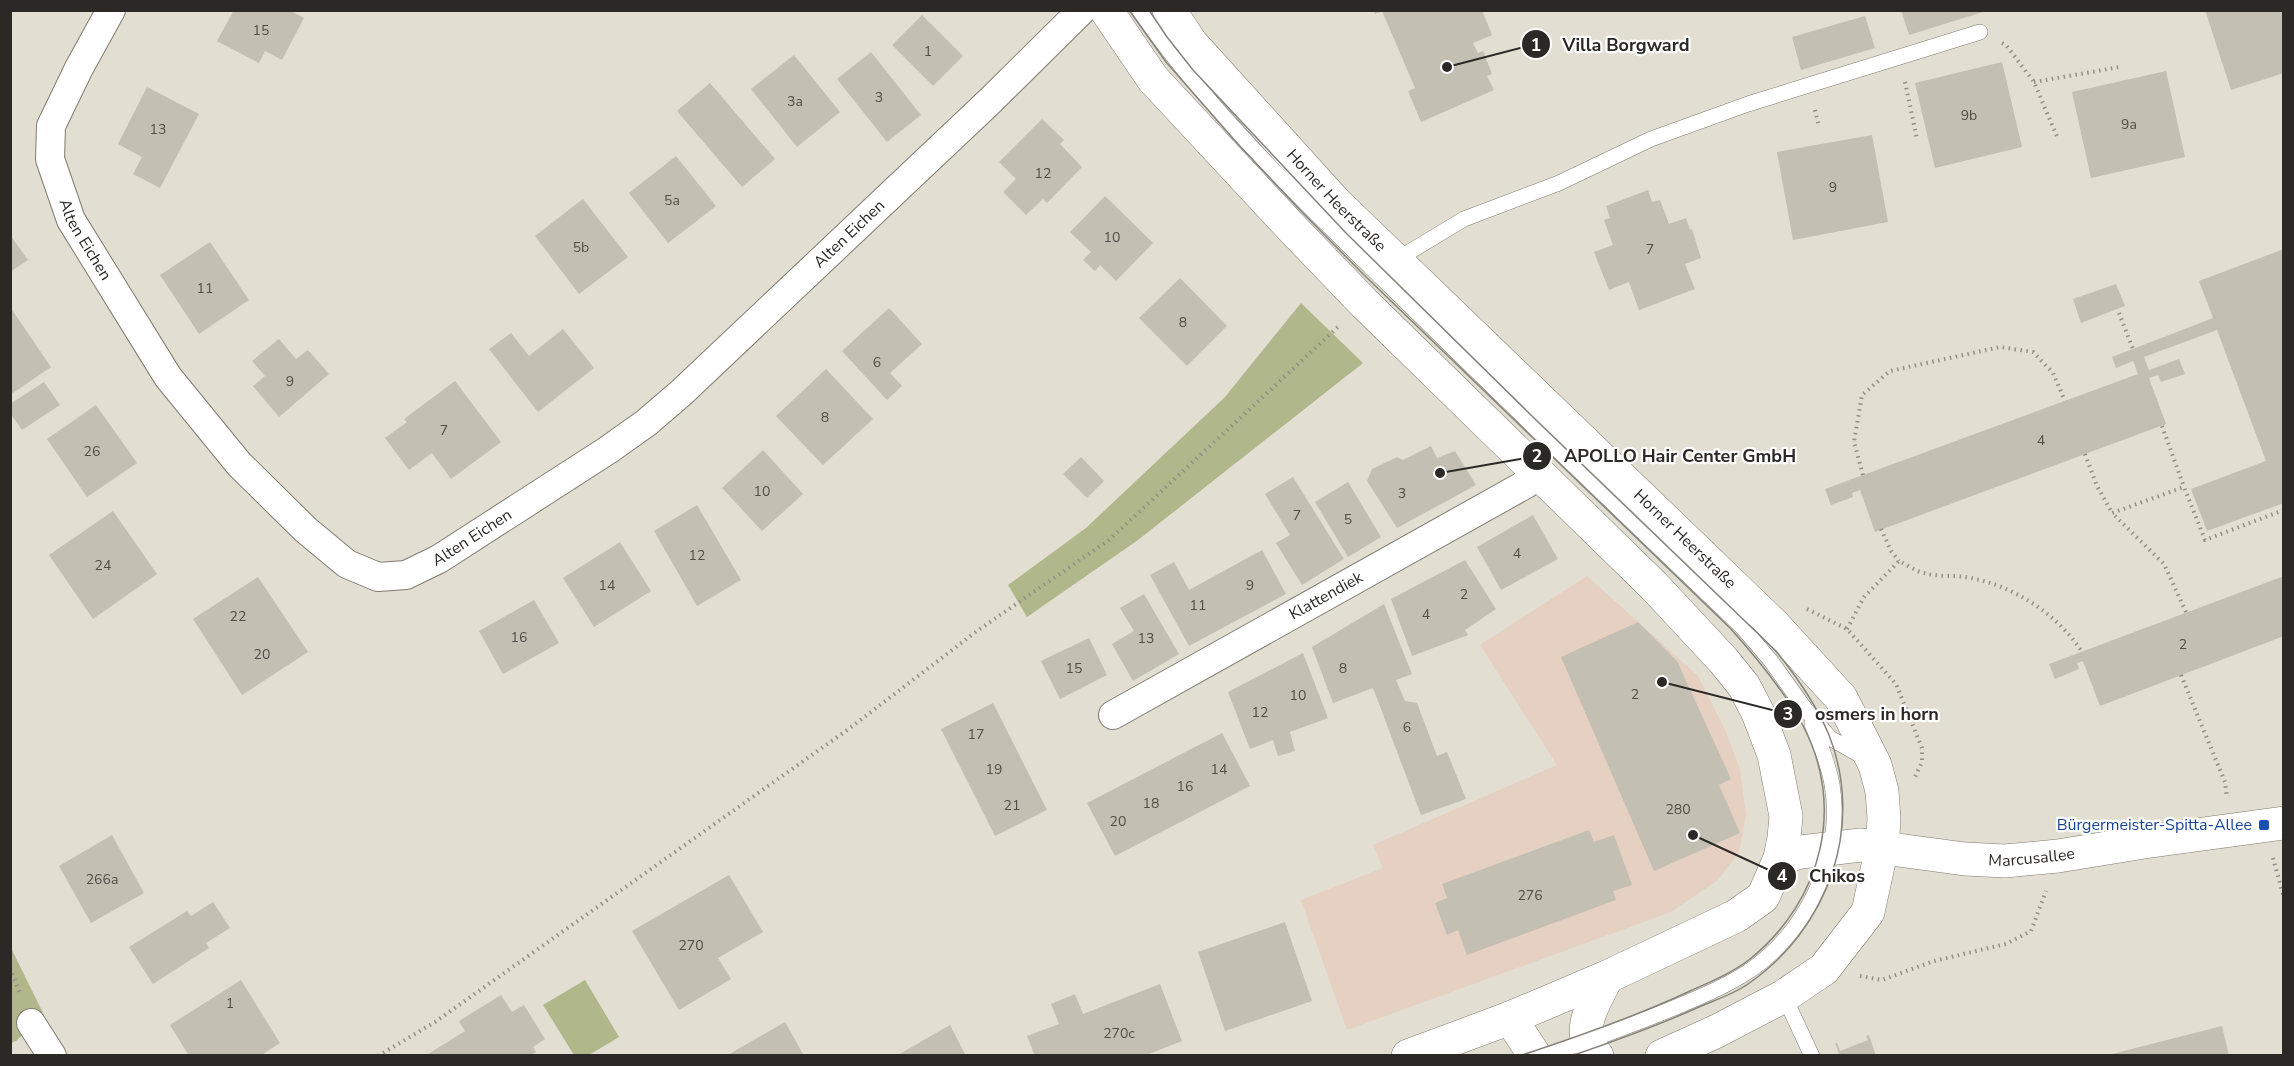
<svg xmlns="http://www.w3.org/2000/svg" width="2294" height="1066" font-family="'Nunito Sans',sans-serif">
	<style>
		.commercial { fill: #e5d0c2 }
		.green { fill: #b0b78b }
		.building { fill: #c3bfb3 }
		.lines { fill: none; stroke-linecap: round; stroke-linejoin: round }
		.lane-casing { stroke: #7f7c71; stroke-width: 16 }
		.street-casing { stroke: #7f7c71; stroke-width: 30 }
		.secondary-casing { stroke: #7f7c71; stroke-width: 34 }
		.path { stroke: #928f87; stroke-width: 4; stroke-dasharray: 1.5 4.5; stroke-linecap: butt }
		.lane { stroke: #fff; stroke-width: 15 }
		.street { stroke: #fff; stroke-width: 28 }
		.secondary { stroke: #fff; stroke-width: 33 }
		.tram { stroke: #86837b; stroke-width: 1.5 }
		.transit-dot { fill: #1a4fb4; stroke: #fff; stroke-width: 2 }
		.labels { text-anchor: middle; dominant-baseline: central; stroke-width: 4.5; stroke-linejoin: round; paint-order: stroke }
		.number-label { font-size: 14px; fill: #514e48 }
		.street-label { font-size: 16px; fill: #2b2925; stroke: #fff }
		.transit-label { font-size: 16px; fill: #164399; stroke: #fff; text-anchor: end }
		.leader { fill: none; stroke: #2b2925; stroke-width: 2 }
		.callout-dot { fill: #2b2925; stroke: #fff; stroke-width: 2 }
		.mark-label { font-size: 18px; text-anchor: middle; font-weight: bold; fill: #fff }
		.callout-label { font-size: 18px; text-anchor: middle; font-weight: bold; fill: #2b2925; stroke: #fff; stroke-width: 4.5; stroke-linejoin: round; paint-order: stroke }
	</style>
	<rect width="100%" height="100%" fill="#e2ded2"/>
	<polygon class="commercial" points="1587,576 1698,676 1726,732 1740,769 1746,815 1739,852 1718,880 1671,912 1347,1030 1301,900 1383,868 1373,845 1557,765 1480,645"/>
	<g class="green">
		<polygon points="1301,303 1363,363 1138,540 1027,617 1008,585 1086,528 1225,397"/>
		<polygon points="10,946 44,1015 16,1041 11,1043"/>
		<polygon points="585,980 619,1037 589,1055 574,1055 543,1005"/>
	</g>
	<g class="building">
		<polygon points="234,10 289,10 304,18 282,60 265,51 259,63 217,41"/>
		<polygon points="1374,10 1482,10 1492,35 1473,43 1478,53 1483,51 1492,74 1487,76 1494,90 1421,122 1408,91 1415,88 1382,11 1375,14"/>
		<polygon points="1901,10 1986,10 1986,11 1909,35"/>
		<polygon points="2205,10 2282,10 2284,73 2231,90"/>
		<polygon points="922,15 963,56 933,86 892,45"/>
		<polygon points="1865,16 1875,48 1801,70 1792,37"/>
		<polygon points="871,52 921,115 887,142 837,79"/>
		<polygon points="794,55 840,112 797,147 751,89"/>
		<polygon points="2002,62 2022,147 1935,168 1915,83"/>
		<polygon points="2166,71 2185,157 2091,178 2072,92"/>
		<polygon points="710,83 775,159 742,187 677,111"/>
		<polygon points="147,87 199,114 160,188 133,174 142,157 118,144"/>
		<polygon points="1042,119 1064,140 1060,144 1082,167 1047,203 1043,199 1026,215 1003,192 1016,179 999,162"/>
		<polygon points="1872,135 1888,222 1793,240 1777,152"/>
		<polygon points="676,156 716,206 668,243 629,193"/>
		<polygon points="1648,190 1652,202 1660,200 1669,224 1686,218 1690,230 1692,229 1701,258 1685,264 1695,289 1639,310 1629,282 1609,290 1594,252 1613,245 1604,220 1610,218 1606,206"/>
		<polygon points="1105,196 1153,243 1116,281 1100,265 1095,271 1083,260 1091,252 1070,232"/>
		<polygon points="583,199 628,257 579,294 535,236"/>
		<polygon points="10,235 28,260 10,272"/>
		<polygon points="210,242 249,300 199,334 160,275"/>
		<polygon points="2284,249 2284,503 2207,531 2191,489 2266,461 2217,330 2144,357 2149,370 2179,359 2185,374 2161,382 2158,375 2149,378 2166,424 1875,532 1860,490 1852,493 1853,497 1831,505 1825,489 2138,374 2133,361 2116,368 2112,357 2213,318 2199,281"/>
		<polygon points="1180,278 1227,326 1187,366 1139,318"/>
		<polygon points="2116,284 2125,306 2081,323 2073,299"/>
		<polygon points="10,307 51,367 10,395"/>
		<polygon points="889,308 922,344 890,373 902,386 887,400 842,351"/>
		<polygon points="563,329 594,368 538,412 489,349 511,333 529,356"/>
		<polygon points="279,339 296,359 308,350 329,374 279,417 253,386 265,376 252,361"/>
		<polygon points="826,369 873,419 823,465 776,416"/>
		<polygon points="455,381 501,442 451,479 432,453 409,470 385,438 407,422 404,419"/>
		<polygon points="44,382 60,405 22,430 10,413 10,404"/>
		<polygon points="96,405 137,463 87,497 47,439"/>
		<polygon points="1431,446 1437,458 1455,451 1476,485 1397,528 1367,481 1372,469 1397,457 1403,460"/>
		<polygon points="763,450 803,494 762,531 722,488"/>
		<polygon points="1081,457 1104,481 1087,498 1063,474"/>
		<polygon points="1293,477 1344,559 1302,585 1276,543 1290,535 1265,494"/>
		<polygon points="1348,482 1381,537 1348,557 1315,502"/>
		<polygon points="697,505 741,580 697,606 654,531"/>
		<polygon points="113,511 157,574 93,619 49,555"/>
		<polygon points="1533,515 1558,559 1501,590 1477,547"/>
		<polygon points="620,542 651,591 594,627 563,578"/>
		<polygon points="1262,550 1286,594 1189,646 1150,575 1174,562 1189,590"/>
		<polygon points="1465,560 1496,609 1465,630 1468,635 1412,656 1391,599"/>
		<polygon points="2284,576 2284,636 2100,706 2083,661 2077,663 2079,669 2055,679 2049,664"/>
		<polygon points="258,577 308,652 242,695 193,619"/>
		<polygon points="1144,594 1179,654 1133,681 1112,644 1134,631 1120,608"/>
		<polygon points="534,600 559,643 503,674 479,631"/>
		<polygon points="1384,604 1412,674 1396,680 1405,701 1417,703 1437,756 1447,752 1466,799 1421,815 1373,688 1333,703 1312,647"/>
		<polygon points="1638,622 1677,661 1731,779 1719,785 1740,833 1654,871 1561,657"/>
		<polygon points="1089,638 1107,675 1060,699 1041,661"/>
		<polygon points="1303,653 1328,718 1290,732 1295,751 1278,756 1273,740 1250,749 1228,692"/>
		<polygon points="993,703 1047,810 995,836 941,729"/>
		<polygon points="1222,733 1250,786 1115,856 1087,803"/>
		<polygon points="1589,830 1594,842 1614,835 1632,885 1613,891 1616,900 1467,955 1458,930 1447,935 1435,903 1447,898 1442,884"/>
		<polygon points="112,835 144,893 91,923 59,866"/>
		<polygon points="729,875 763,932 718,958 731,979 679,1010 632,931"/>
		<polygon points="213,902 230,928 206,943 209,948 153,984 129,947 187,911 191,916"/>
		<polygon points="1285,922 1312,1001 1225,1031 1198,952"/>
		<polygon points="241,980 280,1043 260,1056 189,1056 170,1025"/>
		<polygon points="1160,984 1182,1041 1144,1056 1035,1056 1027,1036 1059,1024 1051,1004 1075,994 1083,1014"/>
		<polygon points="501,995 512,1012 524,1005 545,1039 533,1047 536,1052 530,1056 425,1056 465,1031 459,1021"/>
		<polygon points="785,1022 804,1056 726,1056"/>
		<polygon points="950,1025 966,1056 896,1056"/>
		<polygon points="2222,1026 2229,1056 2108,1056 2108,1055"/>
		<polygon points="1869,1035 1876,1056 1840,1056 1835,1043 1837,1043 1840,1051 1868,1040 1866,1036"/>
	</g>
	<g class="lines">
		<g class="lane-casing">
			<g id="lane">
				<path d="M1139 10C1212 115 1305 203 1396 292 1510 405 1626 516 1742 627L1771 661 1806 710 1830 738 1865 758"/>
				<polyline points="1396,260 1464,219 1559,183 1651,139 1748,104 1980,32"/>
				<polyline points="1784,996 1812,1056"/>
				<path d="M1544 1056C1588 1041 1633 1025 1676 1007 1700 997 1724 987 1746 973 1806 934 1844 856 1832 784 1828 763 1820 743 1812 724"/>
			</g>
		</g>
		<g class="street-casing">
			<g id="street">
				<path id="s1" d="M111 10 79 68 51 126 50 159 71 220 168 377 239 464 306 530 347 564 378 577 406 575 439 559 608 450 646 423 681 393 990 101 1082 10"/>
				<path id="s2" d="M1113 715 1526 484 1539 473"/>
				<polyline points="31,1023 52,1056"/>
			</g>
		</g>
		<g class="secondary-casing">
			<g id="secondary">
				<polyline points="1106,10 1153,79 1289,225 1364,303 1654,586 1723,660 1744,686 1758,713 1774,755 1786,816 1784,838 1780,858 1763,897 1736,916 1607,977 1510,1018 1408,1056"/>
				<path id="s3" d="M1169 10 1191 43 1336 203 1774 625 1841 698 1875 765 1882 791 1884 819 1882 847 1868 912 1824 969 1784 996 1717 1031 1662 1056"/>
				<path id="s4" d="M1780 858 1801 852 1861 845 1965 859 2005 861 2058 856 2144 842 2284 823"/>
				<polyline points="1510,1018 1535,1056"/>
				<path d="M1597 1056C1573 1031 1595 1002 1607 977"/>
			</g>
		</g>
		<g class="path">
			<polyline points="2002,43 2006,45 2034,82 2058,139"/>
			<polyline points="1905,82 1917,139"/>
			<polyline points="2034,82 2120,67"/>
			<polyline points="1815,110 1819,127"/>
			<polyline points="2119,313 2133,349"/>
			<polyline points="2162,426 2184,487"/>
			<polyline points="2085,454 2097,486 2112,513"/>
			<polyline points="1863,475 1854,442 1862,395 1890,371 2000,347 2033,352 2053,373 2065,401"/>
			<polyline points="1881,529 1891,551 1899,561"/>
			<polyline points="1807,609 1847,629 1896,684 1922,748 1922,762 1914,779"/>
			<polyline points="2186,612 2164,564 2112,513 2184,487 2205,540 2284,510"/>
			<path d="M1847 629 1864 597 1899 561C1907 565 1915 571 1924 573 1936 577 1952 575 1965 577 2011 584 2057 613 2082 652"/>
			<polyline points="2181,675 2225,782 2227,797"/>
			<polyline points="2273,858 2284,898"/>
			<polyline points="10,968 20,993"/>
			<polyline points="1860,976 1882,980 1934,961 2006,944 2031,931 2046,891"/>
			<polyline points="378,1056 435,1022 850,728 977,631 1109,540 1339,326"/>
		</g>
		<use href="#lane" class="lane"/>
		<use href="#street" class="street"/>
		<use href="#secondary" class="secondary"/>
		<g class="tram">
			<path d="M1129 10 1166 62 1238 144 1300 210 1364 275 1730 628C1756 657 1782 688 1801 722 1847 805 1822 901 1750 959 1732 973 1710 982 1690 991 1635 1017 1577 1037 1519 1056"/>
			<path d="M1149 10 1167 37 1193 70 1346 233 1537 421 1776 651C1797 677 1816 704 1829 735 1865 827 1828 929 1748 984 1734 994 1715 1000 1699 1007 1657 1026 1615 1041 1571 1056"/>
		</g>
	</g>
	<rect class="transit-dot" x="2258" y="819" width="12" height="12" rx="3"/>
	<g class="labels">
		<g class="number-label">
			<text x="261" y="30">15</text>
			<text x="928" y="51">1</text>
			<text x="879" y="97">3</text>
			<text x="795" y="101">3a</text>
			<text x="1969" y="115">9b</text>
			<text x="2129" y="124">9a</text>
			<text x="158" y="129">13</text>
			<text x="1043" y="173">12</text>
			<text x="1833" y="187">9</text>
			<text x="672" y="200">5a</text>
			<text x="1112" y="237">10</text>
			<text x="581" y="247">5b</text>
			<text x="1650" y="249">7</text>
			<text x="205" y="288">11</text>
			<text x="1183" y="322">8</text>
			<text x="877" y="362">6</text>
			<text x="290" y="381">9</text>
			<text x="825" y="417">8</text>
			<text x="444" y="430">7</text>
			<text x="2041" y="440">4</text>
			<text x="92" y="451">26</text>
			<text x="762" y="491">10</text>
			<text x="1402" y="493">3</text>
			<text x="1297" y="515">7</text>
			<text x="1348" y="519">5</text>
			<text x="1517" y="553">4</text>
			<text x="697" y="555">12</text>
			<text x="103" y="565">24</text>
			<text x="607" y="585">14</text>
			<text x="1250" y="585">9</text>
			<text x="1464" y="594">2</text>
			<text x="1198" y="605">11</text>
			<text x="1426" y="614">4</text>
			<text x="238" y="616">22</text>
			<text x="519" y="637">16</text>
			<text x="1146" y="638">13</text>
			<text x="2183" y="644">2</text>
			<text x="262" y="654">20</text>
			<text x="1074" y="668">15</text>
			<text x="1343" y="668">8</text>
			<text x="1635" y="694">2</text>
			<text x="1298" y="695">10</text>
			<text x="1260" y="712">12</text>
			<text x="1407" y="727">6</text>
			<text x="976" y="734">17</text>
			<text x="994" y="769">19</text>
			<text x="1219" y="769">14</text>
			<text x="1185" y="786">16</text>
			<text x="1151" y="803">18</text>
			<text x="1012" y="805">21</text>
			<text x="1678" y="809">280</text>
			<text x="1118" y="821">20</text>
			<text x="102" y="879">266a</text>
			<text x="1530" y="895">276</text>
			<text x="691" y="945">270</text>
			<text x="230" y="1003">1</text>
			<text x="1119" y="1033">270c</text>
		</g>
		<g class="street-label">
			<text stroke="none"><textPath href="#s3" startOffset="254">Horner Heerstraße</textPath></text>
			<text stroke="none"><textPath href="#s1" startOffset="1296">Alten Eichen</textPath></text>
			<text stroke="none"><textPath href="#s1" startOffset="252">Alten Eichen</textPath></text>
			<text stroke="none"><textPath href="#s1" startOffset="810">Alten Eichen</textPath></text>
			<text stroke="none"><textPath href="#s3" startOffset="740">Horner Heerstraße</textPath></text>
			<text stroke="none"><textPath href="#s2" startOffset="244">Klattendiek</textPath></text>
			<text stroke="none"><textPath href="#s4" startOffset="254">Marcusallee</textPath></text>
		</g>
		<g class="transit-label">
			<text x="2252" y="825">Bürgermeister-Spitta-Allee</text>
		</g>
	</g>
	<path class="leader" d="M1447 67L1536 44M1440 473L1537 456M1662 682L1788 714M1693 835L1782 876"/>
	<g class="callout-dot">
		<circle cx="1447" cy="67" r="6"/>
		<circle cx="1440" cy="473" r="6"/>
		<circle cx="1662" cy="682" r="6"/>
		<circle cx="1693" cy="835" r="6"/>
		<circle cx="1536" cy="44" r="15"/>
		<circle cx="1537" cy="456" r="15"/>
		<circle cx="1788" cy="714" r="15"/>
		<circle cx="1782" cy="876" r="15"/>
	</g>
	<g class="mark-label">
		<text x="1536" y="51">1</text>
		<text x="1537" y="462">2</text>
		<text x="1788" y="720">3</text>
		<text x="1782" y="882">4</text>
	</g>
	<g class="callout-label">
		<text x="1626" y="51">Villa Borgward</text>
		<text x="1680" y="462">APOLLO Hair Center GmbH</text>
		<text x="1877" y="720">osmers in horn</text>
		<text x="1837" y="882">Chikos</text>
	</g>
	<rect width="2294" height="1066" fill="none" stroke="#2b2925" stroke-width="24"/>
</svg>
